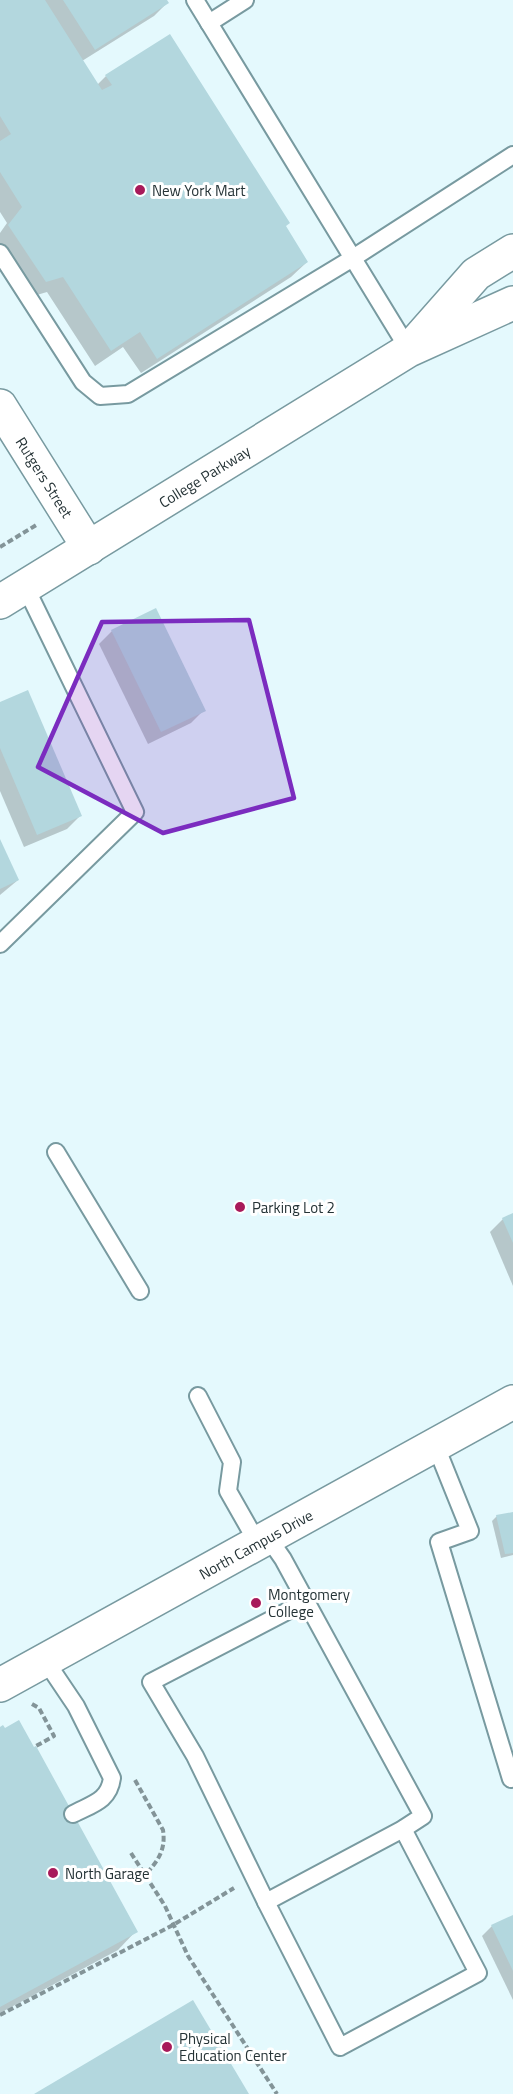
<svg xmlns="http://www.w3.org/2000/svg" width="513" height="2094" font-family="'Titillium Web',sans-serif">
	<style>
		.shadow { fill: #0003 }
		.building { fill: #b3d7de }
		.lines { fill: none; stroke-linecap: round; stroke-linejoin: round }
		.service-casing { stroke: #789aa0; stroke-width: 20 }
		.minor-casing { stroke: #789aa0; stroke-width: 36 }
		.tertiary-casing { stroke: #789aa0; stroke-width: 36 }
		.path { stroke: #839498; stroke-width: 4; stroke-dasharray: 6 3; stroke-linecap: butt }
		.service { stroke: #fff; stroke-width: 16 }
		.minor { stroke: #fff; stroke-width: 33 }
		.tertiary { stroke: #fff; stroke-width: 33 }
		.marked { fill: #7b2cbf; fill-opacity: 0.2; stroke: #7b2cbf; stroke-width: 4.5; stroke-linejoin: round }
		.poi-dot { fill: #a81a5a; stroke: #fff; stroke-width: 2 }
		.labels { text-anchor: middle; dominant-baseline: central; stroke-width: 6; stroke-linejoin: round; paint-order: stroke }
		.poi-label { font-size: 15px; fill: #253336; stroke: #fff; text-anchor: start }
		.street-label { font-size: 15px; fill: #253336; stroke: #fff }
	</style>
	<rect width="100%" height="100%" fill="#e4f9fd"/>
	<g class="shadow">
		<polygon points="0,0 165,0 167,3 154,16 82,61 97,85 106,76 284,227 307,262 291,277 141,373 123,347 95,366 47,292 30,297 0,252 0,233 7,223 0,212"/>
		<polygon points="112,631 204,710 191,723 148,744 99,644"/>
		<polygon points="0,703 80,816 67,829 24,847 0,791"/>
		<polygon points="0,843 18,880 0,895"/>
		<polygon points="513,1215 513,1286 490,1232 503,1219"/>
		<polygon points="513,1513 513,1555 501,1558 492,1521 497,1516"/>
		<polygon points="0,1728 4,1730 136,1931 118,1950 0,2013"/>
		<polygon points="513,1917 513,2000 482,1936 492,1926"/>
	</g>
	<g class="building">
		<polygon points="0,0 45,0 102,90 112,85 105,75 170,34 290,223 286,226 308,262 157,359 140,332 111,351 63,277 46,282 8,225 22,207 0,172 0,141 11,134 0,116"/>
		<polygon points="63,0 167,0 169,3 95,50"/>
		<polygon points="156,608 206,711 161,732 111,630"/>
		<polygon points="28,690 82,816 37,835 0,748 0,702"/>
		<polygon points="0,839 19,880 0,889"/>
		<polygon points="513,1213 513,1243 502,1218"/>
		<polygon points="513,1512 513,1553 505,1554 496,1515"/>
		<polygon points="19,1720 34,1747 36,1746 138,1932 0,2007 0,1727 3,1725 5,1728"/>
		<polygon points="513,1915 513,1971 491,1925"/>
		<polygon points="193,2000 249,2094 34,2094"/>
	</g>
	<g class="lines">
		<g class="service-casing">
			<g id="service">
				<polyline points="195,0 409,350"/>
				<polyline points="209,23 245,0"/>
				<polyline points="0,253 83,382 100,396 128,394 353,258 513,155"/>
				<polyline points="0,944 135,812 25,586"/>
				<polyline points="56,1152 140,1291"/>
				<polyline points="198,1396 232,1462 228,1491 257,1542"/>
				<polyline points="435,1444 470,1531 439,1542 511,1779"/>
				<polyline points="267,1536 283,1559 423,1816 403,1829 266,1902 195,1756 151,1682 305,1602"/>
				<path d="M45 1660 76 1706 112 1778C109 1801 92 1804 73 1814"/>
				<polyline points="266,1902 340,2047 478,1973 403,1829"/>
			</g>
		</g>
		<g class="minor-casing">
			<g id="minor">
				<path id="s1" d="M0 1685 513 1402"/>
			</g>
		</g>
		<g class="tertiary-casing">
			<g id="tertiary">
				<polyline points="416,342 476,274 513,251"/>
				<path id="s2" d="M0 406 89 548"/>
				<path id="s3" d="M0 602 409 350 513 303"/>
			</g>
		</g>
		<g class="path">
			<polyline points="0,547 38,524"/>
			<polyline points="32,1704 39,1708 54,1736 36,1746"/>
			<path d="M135 1780 163 1830C166 1850 158 1861 145 1875"/>
			<polyline points="131,1853 165,1906 188,1956 277,2094"/>
			<polyline points="0,2015 173,1925 234,1888"/>
		</g>
		<use href="#service" class="service"/>
		<use href="#minor" class="minor"/>
		<use href="#tertiary" class="tertiary"/>
	</g>
	<path class="marked" d="M249 620 294 798 163 833 38 767 102 622Z"/>
	<g class="poi-dot">
		<circle cx="140" cy="190" r="6"/>
		<circle cx="240" cy="1207" r="6"/>
		<circle cx="256" cy="1603" r="6"/>
		<circle cx="53" cy="1873" r="6"/>
		<circle cx="167" cy="2047" r="6"/>
	</g>
	<g class="labels">
		<g class="poi-label">
			<text x="152" y="190">New York Mart</text>
			<text x="252" y="1207">Parking Lot 2</text>
			<text x="268" y="1594">Montgomery<tspan x="268" dy="17">College</tspan></text>
			<text x="65" y="1873">North Garage</text>
			<text x="179" y="2038">Physical<tspan x="179" dy="17">Education Center</tspan></text>
		</g>
		<g class="street-label">
			<text stroke="none"><textPath href="#s3" startOffset="240">College Parkway</textPath></text>
			<text stroke="none"><textPath href="#s2" startOffset="84">Rutgers Street</textPath></text>
			<text stroke="none"><textPath href="#s1" startOffset="292">North Campus Drive</textPath></text>
		</g>
	</g>
</svg>
